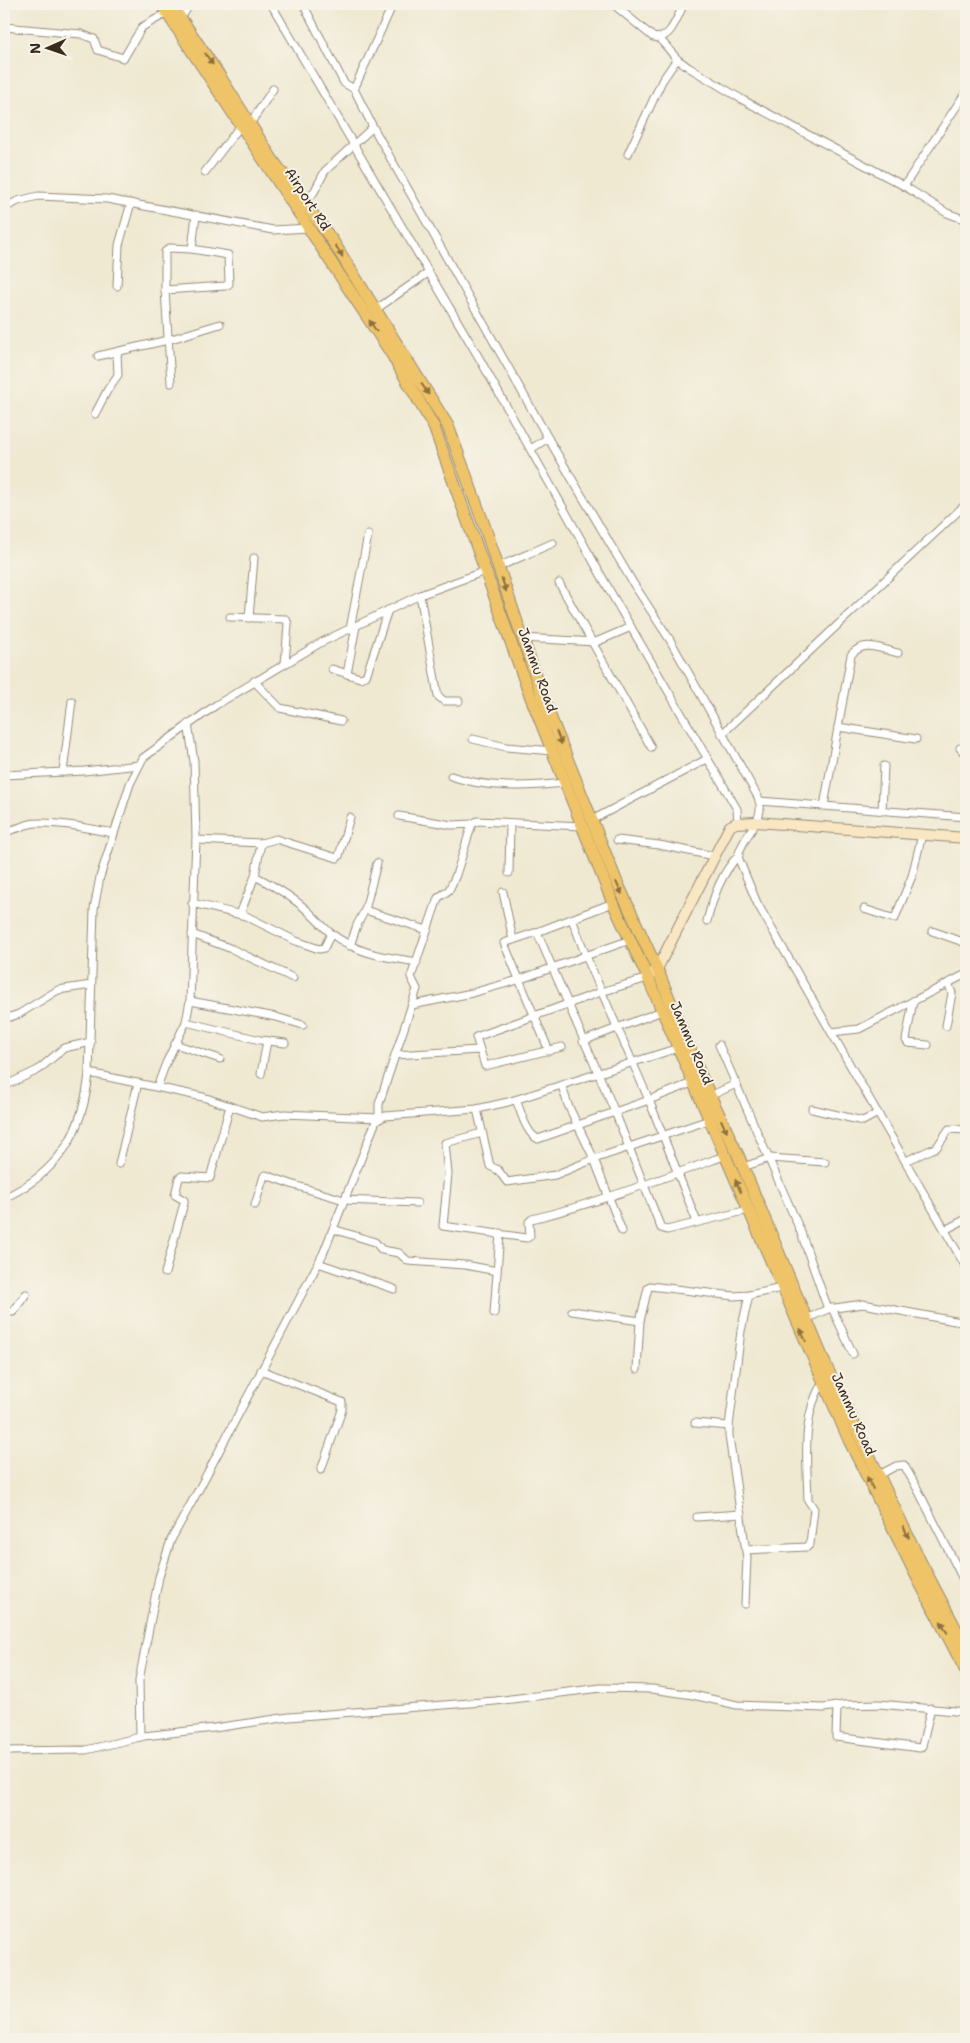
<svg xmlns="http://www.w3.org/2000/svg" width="970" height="2043" font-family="'Shantell Sans',sans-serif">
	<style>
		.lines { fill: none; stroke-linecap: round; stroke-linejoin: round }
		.street-casing { stroke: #958a78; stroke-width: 9 }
		.secondary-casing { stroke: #958a78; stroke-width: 12 }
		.primary-casing { stroke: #958a78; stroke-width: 13 }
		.street { stroke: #fff; stroke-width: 7 }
		.secondary { stroke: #f9e7c3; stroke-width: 10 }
		.primary { stroke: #efc469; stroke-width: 11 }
		.oneway { fill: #8c6f40 }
		.labels { text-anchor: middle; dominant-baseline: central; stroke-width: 4; stroke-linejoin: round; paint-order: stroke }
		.street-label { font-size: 14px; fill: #3b2a1e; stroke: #f7f3e8 }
	</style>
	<rect width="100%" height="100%" fill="#f7f3e8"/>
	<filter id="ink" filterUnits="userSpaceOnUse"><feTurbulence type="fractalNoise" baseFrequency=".02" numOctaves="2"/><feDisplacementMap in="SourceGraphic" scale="10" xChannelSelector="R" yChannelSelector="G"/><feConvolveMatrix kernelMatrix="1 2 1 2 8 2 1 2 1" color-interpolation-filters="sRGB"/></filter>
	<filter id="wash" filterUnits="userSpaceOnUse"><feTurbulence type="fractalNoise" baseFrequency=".0096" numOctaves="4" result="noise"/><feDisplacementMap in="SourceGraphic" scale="20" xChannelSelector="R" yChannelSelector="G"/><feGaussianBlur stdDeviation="1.12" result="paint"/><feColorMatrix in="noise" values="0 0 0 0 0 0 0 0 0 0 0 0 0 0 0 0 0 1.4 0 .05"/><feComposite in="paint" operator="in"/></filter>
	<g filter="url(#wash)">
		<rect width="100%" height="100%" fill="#efe9d2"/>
	</g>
	<g filter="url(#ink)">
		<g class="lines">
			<g class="street-casing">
				<g id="street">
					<polyline points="271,4 478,356 615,600 737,809 738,823"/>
					<path d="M303 4 344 83 354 89 373 127 548 438 633 583 670 640 758 797C768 820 741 836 738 857L757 903 966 1267"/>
					<path d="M613 4 653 37C671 42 677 16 684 4"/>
					<polyline points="181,18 190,4"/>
					<polyline points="4,27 81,34 94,39 98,50 123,58 125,56 142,27 167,13"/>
					<polyline points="660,39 677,59 688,67 743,100 904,186"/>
					<polyline points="354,89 393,4"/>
					<polyline points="966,92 904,186 947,213 966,220"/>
					<polyline points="250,124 273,89"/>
					<polyline points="628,154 662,81 677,59"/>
					<polyline points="205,172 241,125"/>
					<polyline points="305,203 314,192 325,171 373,127"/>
					<polyline points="4,208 18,201 38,196 107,199 273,230 309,228"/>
					<polyline points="117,286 119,245 131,203"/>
					<polyline points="165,290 225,286 229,284 228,255 192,249"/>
					<polyline points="375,310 428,273"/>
					<polyline points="98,356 168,340 220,324"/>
					<polyline points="171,383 165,290 165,252 169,248 192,249 196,215"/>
					<polyline points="95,414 108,389 118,375 117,352"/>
					<polyline points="531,449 548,438"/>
					<polyline points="498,567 553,543"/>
					<polyline points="559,583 651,747"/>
					<polyline points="420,595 438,696 444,701 459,701"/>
					<polyline points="230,617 286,619 288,624 285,664"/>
					<polyline points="249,618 254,558"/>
					<polyline points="350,629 368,535"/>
					<polyline points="522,638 596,642 631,627"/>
					<polyline points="332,669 360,678 366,676 388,610"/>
					<polyline points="347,674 356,626"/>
					<polyline points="254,681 280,708 341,721"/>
					<polyline points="838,727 916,739"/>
					<polyline points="722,734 966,504"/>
					<polyline points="473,739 506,747 553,751"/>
					<polyline points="960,748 966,755"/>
					<polyline points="63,772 72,701"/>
					<polyline points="4,775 84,771 139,765"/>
					<path d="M451 776C488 789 527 787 565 783"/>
					<polyline points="759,801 966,817"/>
					<path d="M824 806 851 655C864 639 880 649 898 653"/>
					<polyline points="882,811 884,766"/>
					<polyline points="399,816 452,825 472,824"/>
					<polyline points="592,820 707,759"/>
					<path d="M4 831C16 831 25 823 37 823 63 822 89 829 114 833"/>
					<polyline points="196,840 261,843 276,839 337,858 339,856 350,817"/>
					<polyline points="617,840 659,845 714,856"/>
					<polyline points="509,873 510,823"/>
					<path d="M255 876C274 886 293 897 309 912 324 927 330 935 350 945 370 956 395 958 417 962"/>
					<polyline points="503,892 513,940"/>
					<polyline points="192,903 246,916 296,941 319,949 324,948 331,934"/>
					<polyline points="864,909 892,918 895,918 912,876 922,835"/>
					<polyline points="365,910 427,930"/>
					<polyline points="240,914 255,876 261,843"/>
					<polyline points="572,919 586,956 649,1100 697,1222"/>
					<path d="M707 921C713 898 721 873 739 855"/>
					<polyline points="932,931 966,943"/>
					<polyline points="537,932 615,1112 661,1228 667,1230 748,1210"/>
					<polyline points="192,934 232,949 293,978"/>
					<polyline points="350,946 357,925 365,910 377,863"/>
					<polyline points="190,1001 276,1017 303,1025"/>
					<polyline points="913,1001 906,1040 908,1043 928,1045"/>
					<polyline points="412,1005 472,993 518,980 630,940"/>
					<polyline points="4,1019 19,1014 58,990 91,985"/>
					<polyline points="186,1022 260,1040 285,1043"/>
					<polyline points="946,1026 952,993 948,983"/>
					<polyline points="831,1032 859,1029 966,974"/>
					<polyline points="583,1041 662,1011"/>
					<polyline points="175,1044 220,1059"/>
					<polyline points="719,1045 800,1230 828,1309"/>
					<polyline points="562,1047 485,1066 476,1037 601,992 648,978"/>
					<polyline points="549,1051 504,943 537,932 613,903"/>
					<polyline points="395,1055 479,1050"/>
					<polyline points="89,1073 203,1097 262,1117 284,1114 379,1118 379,1104 417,989 411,977 438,898 449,890 456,875 472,824 477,821 582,826"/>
					<polyline points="261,1074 267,1041"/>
					<polyline points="4,1086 38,1070 64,1048 91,1042"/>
					<polyline points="562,1086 568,1105 594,1159 622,1231"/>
					<polyline points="157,1087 166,1063 186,1022 190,1001 196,838 194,761 188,724"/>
					<polyline points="710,1096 736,1084"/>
					<path d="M516 1100C521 1111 526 1134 538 1139L649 1100 692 1083"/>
					<polyline points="477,1109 490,1166 498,1170 507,1182 555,1175 594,1159 709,1120"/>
					<polyline points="812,1109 863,1121 878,1113"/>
					<path d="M482 1133 445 1143 448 1174 443 1226 527 1238 530 1236 529 1222 532 1219C597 1203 661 1179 724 1156"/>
					<polyline points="906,1161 937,1147 949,1129 966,1130"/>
					<polyline points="119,1164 138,1083"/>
					<polyline points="743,1167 770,1158 825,1162"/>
					<path d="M4 1198C59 1172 83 1133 89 1073L94 909 100 877 130 784 143 758 216 705 322 642 420 595 485 571"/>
					<polyline points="255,1205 264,1176 266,1175 294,1185 344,1200 417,1203"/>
					<polyline points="333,1229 375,1242 382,1250 399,1253 408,1261 465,1265 497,1271"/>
					<polyline points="945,1230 966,1219"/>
					<polyline points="318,1263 394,1289"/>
					<polyline points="165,1273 184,1203 184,1200 175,1195 179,1178 182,1176 210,1178 230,1106"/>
					<polyline points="4,1308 8,1312 13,1312 26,1294"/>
					<polyline points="832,1308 853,1354"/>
					<polyline points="572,1311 640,1321"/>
					<polyline points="494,1313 500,1233"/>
					<polyline points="806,1319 828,1309 863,1304 966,1323"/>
					<polyline points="637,1369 640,1321 648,1288 650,1286 734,1296 749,1295 782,1288"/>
					<polyline points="261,1370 342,1402 342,1410 321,1470"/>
					<polyline points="695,1423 729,1426"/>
					<polyline points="879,1475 896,1466 904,1465 917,1488 966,1585"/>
					<polyline points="697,1517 741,1514"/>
					<path d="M746 1550 807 1547 810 1544 814 1509 808 1500C807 1461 801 1415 823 1382"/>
					<polyline points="745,1604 747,1558 729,1436 729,1426 741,1331 749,1295"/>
					<polyline points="837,1706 836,1737 920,1748 922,1746 931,1708"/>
					<polyline points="140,1737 139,1680 159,1577 171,1540 199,1489 323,1254 376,1121 385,1116 477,1109 508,1102 678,1048"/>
					<polyline points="4,1751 86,1750 144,1736 214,1728 289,1717 495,1701 601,1688 652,1689 693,1695 737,1705 824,1708 843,1705 879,1704 966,1712"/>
				</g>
			</g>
			<g class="secondary-casing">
				<polyline id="secondary" points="648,978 657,969 730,826 736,823 756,822 966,838"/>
			</g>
			<g class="primary-casing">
				<g id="primary">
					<polyline points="161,4 391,353 434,427 528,690 613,903 648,978 849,1440 917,1577 966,1671"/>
					<polyline points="171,4 219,75 272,159 332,240 448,426 483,522 544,701 616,880 657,969 701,1076 738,1155 826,1366 919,1559 966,1648"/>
				</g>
			</g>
			<use href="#street" class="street"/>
			<use href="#secondary" class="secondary"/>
			<use href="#primary" class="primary"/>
		</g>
		<defs><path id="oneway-solid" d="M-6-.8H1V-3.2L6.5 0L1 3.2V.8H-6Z" transform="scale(1.25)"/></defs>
		<g class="oneway">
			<use href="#oneway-solid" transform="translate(209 59) rotate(56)"/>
			<use href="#oneway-solid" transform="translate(339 251) rotate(59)"/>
			<use href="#oneway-solid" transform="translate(373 326) rotate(-123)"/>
			<use href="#oneway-solid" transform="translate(425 389) rotate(57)"/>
			<use href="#oneway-solid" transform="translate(504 585) rotate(71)"/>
			<use href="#oneway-solid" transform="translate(559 738) rotate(68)"/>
			<use href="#oneway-solid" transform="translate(619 888) rotate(65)"/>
			<use href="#oneway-solid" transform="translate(724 1126) rotate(65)"/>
			<use href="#oneway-solid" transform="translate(738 1186) rotate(-114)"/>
			<use href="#oneway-solid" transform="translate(803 1335) rotate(-114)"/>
			<use href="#oneway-solid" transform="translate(870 1483) rotate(-116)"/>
			<use href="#oneway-solid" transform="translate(906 1532) rotate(65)"/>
			<use href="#oneway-solid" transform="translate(944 1627) rotate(-119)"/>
		</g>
	</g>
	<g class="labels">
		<g class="street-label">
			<text transform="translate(308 199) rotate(57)">Airport Rd</text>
			<text transform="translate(538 670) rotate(70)">Jammu Road</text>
			<text transform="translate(692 1043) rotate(67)">Jammu Road</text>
			<text transform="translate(854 1414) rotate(66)">Jammu Road</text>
		</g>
	</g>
	<rect width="970" height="2043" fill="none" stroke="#f7f3e8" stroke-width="20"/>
	<g transform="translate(48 48) rotate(268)" stroke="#f7f3e8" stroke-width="4" paint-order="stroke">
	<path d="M0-4L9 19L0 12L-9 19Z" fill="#3b2a1e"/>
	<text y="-8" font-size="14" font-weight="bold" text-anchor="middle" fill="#3b2a1e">N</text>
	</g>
</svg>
